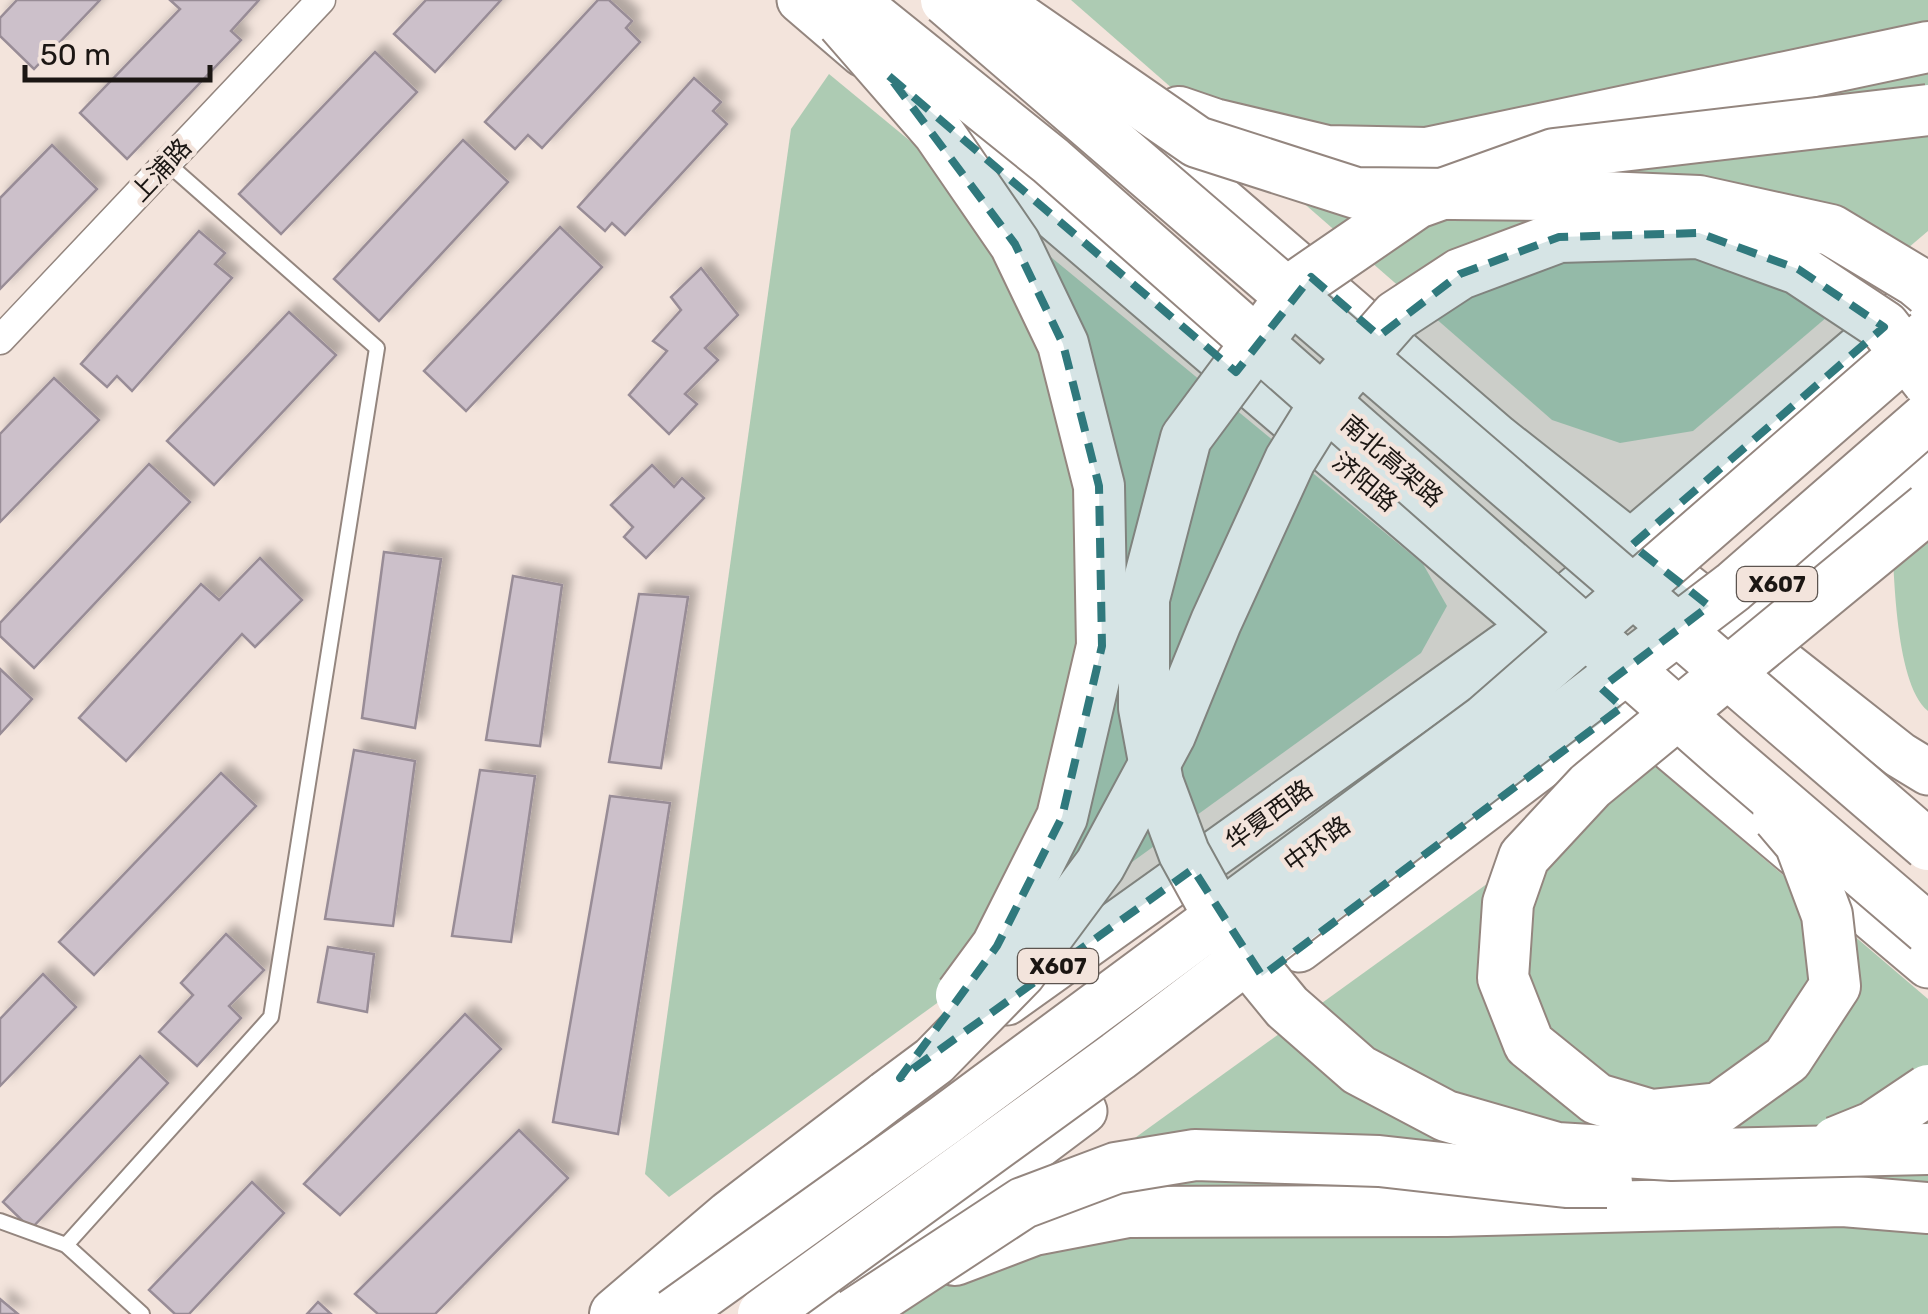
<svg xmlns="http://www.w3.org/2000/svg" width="1928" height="1314" font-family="Rubik,'Noto Sans SC',sans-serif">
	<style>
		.green { fill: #adcbb3 }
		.building { fill: #ccc0ca; stroke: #988c96; stroke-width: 2.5; filter: url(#shadow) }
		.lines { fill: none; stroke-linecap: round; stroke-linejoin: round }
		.lane-casing { stroke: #94867f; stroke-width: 18 }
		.street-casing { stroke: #94867f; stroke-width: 31 }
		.primary-casing { stroke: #94867f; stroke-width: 49 }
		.highway-casing { stroke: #94867f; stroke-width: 54 }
		.lane { stroke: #fff; stroke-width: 14 }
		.street { stroke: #fff; stroke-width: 28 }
		.primary { stroke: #fff; stroke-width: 45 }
		.highway { stroke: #fff; stroke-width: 50 }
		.highway-bridge-casing { stroke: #94867f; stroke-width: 54; stroke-linecap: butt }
		.highway-bridge { stroke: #fff; stroke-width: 50 }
		.marked { fill: #30797d; fill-opacity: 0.2; stroke: #30797d; stroke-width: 8; stroke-dasharray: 20 12; stroke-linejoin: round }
		.labels { text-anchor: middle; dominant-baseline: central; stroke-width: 9; stroke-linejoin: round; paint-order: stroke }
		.shield { fill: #f3e4dc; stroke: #5c544f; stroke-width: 2.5 }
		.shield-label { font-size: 22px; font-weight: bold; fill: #1b1613 }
		.street-label { font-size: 25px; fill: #1b1613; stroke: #f3e4dc }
	</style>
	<defs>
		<filter id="shadow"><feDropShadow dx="9" dy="-9" stdDeviation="5" flood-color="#0004"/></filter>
	</defs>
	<rect width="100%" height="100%" fill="#f3e4dc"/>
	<g class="green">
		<polygon points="1071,0 1928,0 1928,231 1693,431 1620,443 1552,420"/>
		<polygon points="829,74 1423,564 1447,606 1421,653 669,1197 645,1174 791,129"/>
		<path d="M1928 480V711C1893 682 1894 559 1891 514Z"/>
		<polygon points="1653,764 1928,999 1928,1314 891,1314"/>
	</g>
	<g class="building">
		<polygon points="17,0 100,0 34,69 0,36 0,18"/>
		<polygon points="170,0 259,0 231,31 241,40 127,159 80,113 180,9"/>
		<polygon points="426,0 501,0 435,72 394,34"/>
		<polygon points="598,0 609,0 632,21 626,28 640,42 542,148 528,135 515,149 485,122"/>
		<polygon points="375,52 417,92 281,234 239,194"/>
		<polygon points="694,78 721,102 713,111 727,124 625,235 612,223 605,231 578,207"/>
		<polygon points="463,140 508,182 379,321 334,279"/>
		<polygon points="52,145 97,189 0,289 0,198"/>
		<polygon points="560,227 602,267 466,411 424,371"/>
		<polygon points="199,231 225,253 215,264 232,278 132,391 117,376 107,387 81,364"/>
		<polygon points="701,268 738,315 705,348 718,360 685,394 697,404 669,434 629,395 667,351 653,341 681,310 671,297"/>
		<polygon points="289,312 336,355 214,485 167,441"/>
		<polygon points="54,378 99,420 0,522 0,434"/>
		<polygon points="149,464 190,502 34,668 0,636 0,623"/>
		<polygon points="652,465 674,487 682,478 704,498 646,558 624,537 633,527 611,505"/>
		<polygon points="384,552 441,559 415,728 362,718"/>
		<polygon points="260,558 302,600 255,647 242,634 126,761 79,718 201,584 219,600"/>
		<polygon points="513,576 562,585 540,746 486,740"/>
		<polygon points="639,594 688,597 661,768 609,762"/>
		<polygon points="0,669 32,699 0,734"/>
		<polygon points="354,750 415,761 393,926 325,919"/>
		<polygon points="480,770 535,776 511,942 452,936"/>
		<polygon points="221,773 256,806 94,975 59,942"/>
		<polygon points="610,796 670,803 618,1134 553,1122"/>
		<polygon points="226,934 264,970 229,1006 241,1018 197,1066 159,1032 193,995 181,983"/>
		<polygon points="328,947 374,954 367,1012 318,1002"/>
		<polygon points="43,974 76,1007 0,1086 0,1019"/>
		<polygon points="465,1014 501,1049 340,1215 304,1184"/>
		<polygon points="140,1056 168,1083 31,1229 3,1202"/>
		<polygon points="519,1130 568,1178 435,1314 378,1314 355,1294"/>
		<polygon points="252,1182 284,1213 189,1314 175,1314 149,1290"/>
		<polygon points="0,1299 18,1314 0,1314"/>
		<polygon points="318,1302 331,1314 307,1314"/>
	</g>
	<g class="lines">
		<g class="lane-casing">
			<g id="lane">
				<polyline points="0,1221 66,1245 142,1314"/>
				<polyline points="66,1245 271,1017 377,348 167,163"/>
			</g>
		</g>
		<g class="street-casing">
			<polyline id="street" points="0,340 321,0"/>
		</g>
		<g class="primary-casing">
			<g id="primary">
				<polyline points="800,0 863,54"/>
				<polyline points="1113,106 1498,438 1900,755 1928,772"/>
				<polyline points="942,121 1533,626 1622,707 1928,965"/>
				<polyline points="1299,949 1731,623 1928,454"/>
				<polyline points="1007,1002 1533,626 1928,289"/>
				<polyline points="814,1314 1084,1111"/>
			</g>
		</g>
		<g class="highway-casing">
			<g id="highway">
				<polyline points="1179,112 1214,124 1327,151 1427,153 1928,47"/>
				<polyline points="955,1260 1034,1230 1128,1212 1447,1211 1843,1201 1928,1208"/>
				<polyline points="615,1314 730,1216 887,1096"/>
			</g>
		</g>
		<use href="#lane" class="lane"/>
		<use href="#street" class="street"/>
		<use href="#primary" class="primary"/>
		<use href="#highway" class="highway"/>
		<g class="highway-bridge-casing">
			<g id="highway-bridge">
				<polyline points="851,0 1051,161 1726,756 1928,929"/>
				<polyline points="946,0 1928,845"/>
				<polyline points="992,0 1197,142 1356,193 1557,195 1699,201 1831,230 1916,281 1928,291"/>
				<polyline points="842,22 938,132 1015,244 1063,344 1099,486 1102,646 1062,817 997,946 961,995"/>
				<polyline points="1928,110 1554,154 1417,203 1302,282 1186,438 1144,599 1144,708 1158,783 1184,853 1232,940 1287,1007 1359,1070 1446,1116 1557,1148 1672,1155 1928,1149"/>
				<polyline points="1778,817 1800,843 1827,915 1835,986 1787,1059 1719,1108 1651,1115 1597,1099 1529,1044 1503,978 1508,903 1524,857 1590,786 1928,508"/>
				<polyline points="887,1096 934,1061 1020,973 1100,865 1170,735 1216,622 1290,460 1339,381 1396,316 1460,274 1559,237 1699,233 1798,269 1884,326 1928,382"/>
				<polyline points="1836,1142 1873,1127 1928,1090"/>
				<polyline points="674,1314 945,1120 1485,720 1928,334"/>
				<polyline points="763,1314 1118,1056 1733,587 1928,417"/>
				<polyline points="854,1314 1023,1203 1116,1168 1195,1155 1379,1161 1566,1182 1607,1182"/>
			</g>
		</g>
		<use href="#highway-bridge" class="highway-bridge"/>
	</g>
	<path class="marked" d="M889 76 1236 372 1311 277 1379 336 1460 274 1559 237 1699 233 1798 269 1884 327 1632 545 1709 606 1601 688 1622 707 1262 976 1193 869 900 1078 997 946 1062 817 1102 646 1099 486 1063 344 1015 244Z"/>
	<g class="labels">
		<g class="shield">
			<rect x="1737" y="567" width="80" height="34" rx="8"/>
			<rect x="1018" y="949" width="80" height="34" rx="8"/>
		</g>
		<g class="shield-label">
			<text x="1777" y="584">X607</text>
			<text x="1058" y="966">X607</text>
		</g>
		<g class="street-label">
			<text transform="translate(161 170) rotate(-47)">上浦路</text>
			<text transform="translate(1392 461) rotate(41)">南北高架路</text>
			<text transform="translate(1365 482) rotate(40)">济阳路</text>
			<text transform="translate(1269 815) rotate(-36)">华夏西路</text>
			<text transform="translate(1317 844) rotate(-36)">中环路</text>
		</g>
	</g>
	<path d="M25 65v15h185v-15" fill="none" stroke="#1b1613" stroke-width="5"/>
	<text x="40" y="65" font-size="30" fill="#1b1613" stroke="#f3e4dc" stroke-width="8" paint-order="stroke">50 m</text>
</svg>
